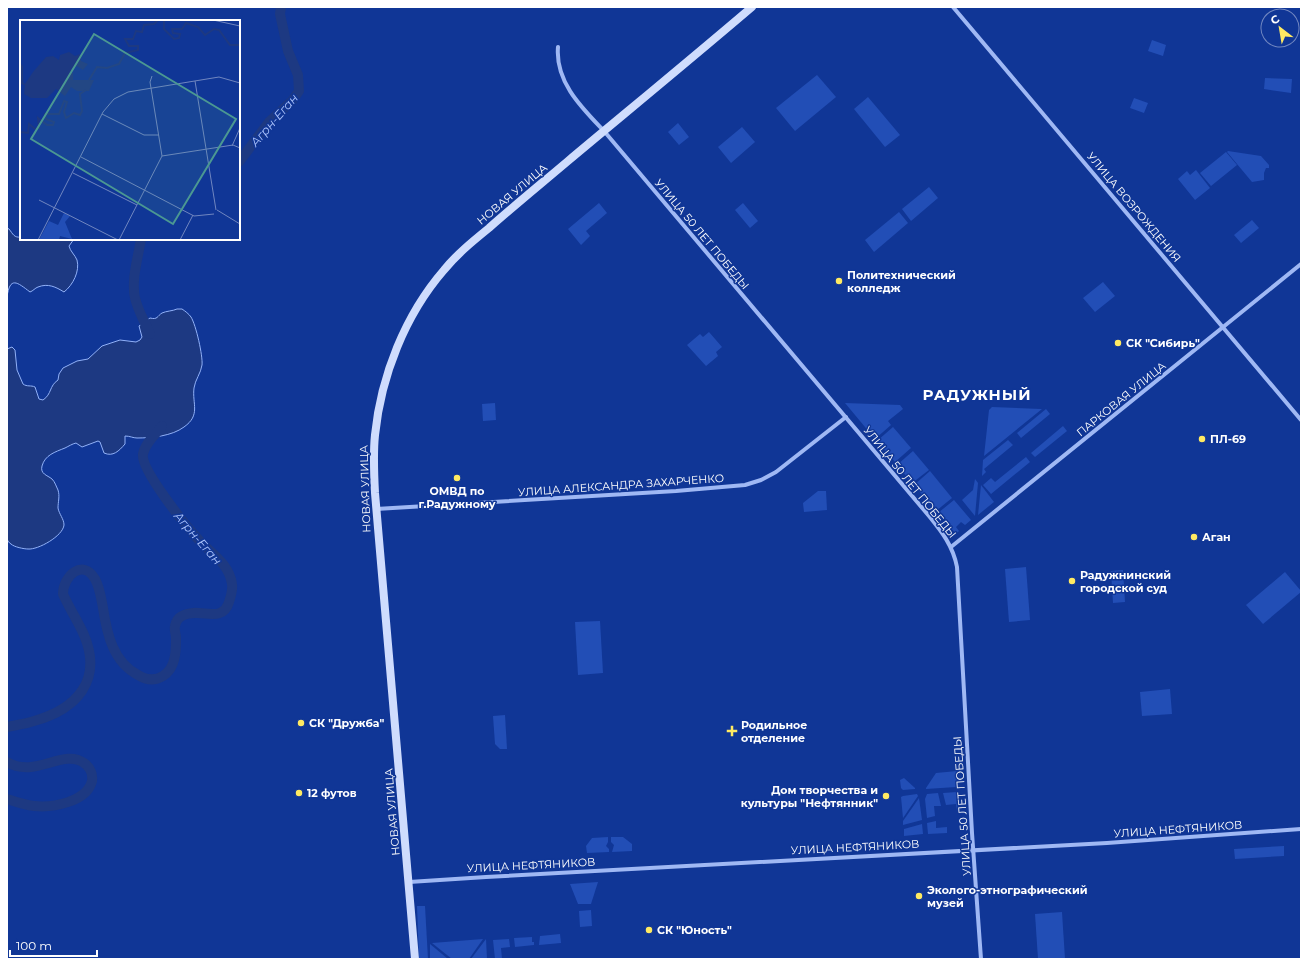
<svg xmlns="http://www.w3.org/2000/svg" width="1308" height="966" font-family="Montserrat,sans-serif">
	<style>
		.green { fill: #224eb6 }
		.water { fill: #1d3982; stroke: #91b1f8 }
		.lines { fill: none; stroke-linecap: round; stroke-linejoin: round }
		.river { stroke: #1d3982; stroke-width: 10 }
		.street { stroke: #9fb8f4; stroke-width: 4 }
		.secondary { stroke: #cfdcfd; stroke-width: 8 }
		.poi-dot { fill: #ffea62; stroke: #103696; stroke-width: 1.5 }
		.labels { text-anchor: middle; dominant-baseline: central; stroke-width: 3; stroke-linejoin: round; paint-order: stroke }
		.street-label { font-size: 11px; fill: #fff; stroke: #103696 }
		.poi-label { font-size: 11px; font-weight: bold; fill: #fff; stroke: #103696; text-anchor: start }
		.water-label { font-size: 12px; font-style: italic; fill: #acc3fb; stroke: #103696 }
		.district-label { font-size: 15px; font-weight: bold; letter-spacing: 1px; fill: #fff; stroke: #103696 }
		.inset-river { fill: none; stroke: #1d3982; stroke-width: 2 }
		.inset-road { fill: none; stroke: #7086c0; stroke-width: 1 }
		.view { fill: #4b9892; fill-opacity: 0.15; stroke: #4b9892; stroke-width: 2 }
		.inset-edge { fill: none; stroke: #fff; stroke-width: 2 }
	</style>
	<rect width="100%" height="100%" fill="#103696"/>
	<g class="green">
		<polygon points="1152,40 1166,45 1163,56 1148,51"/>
		<polygon points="817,75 836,97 795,131 776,108"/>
		<polygon points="1265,78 1292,79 1291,93 1264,89"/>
		<polygon points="868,97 900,135 885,147 854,109"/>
		<polygon points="1134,98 1148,103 1144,113 1130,108"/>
		<polygon points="678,123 689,137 679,145 668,132"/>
		<polygon points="742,127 755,142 731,163 718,147"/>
		<polygon points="1228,151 1261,156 1269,165 1269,168 1266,168 1264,173 1264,180 1252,182 1227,152"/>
		<polygon points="1226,152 1237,165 1211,186 1200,173"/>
		<polygon points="1196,170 1210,188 1195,200 1178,179 1187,171 1190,175"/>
		<polygon points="929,187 938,198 911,221 902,209"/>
		<polygon points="599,203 607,213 586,231 590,236 581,245 568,229"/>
		<polygon points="743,203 758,221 750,228 735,210"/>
		<polygon points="899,212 908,223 874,252 865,240"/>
		<polygon points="1252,220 1259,228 1241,243 1234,235"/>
		<polygon points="1103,282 1115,296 1095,312 1083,298"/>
		<polygon points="709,332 722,347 716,352 718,356 706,366 687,345 700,334 703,337"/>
		<polygon points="495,403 496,420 483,421 482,404"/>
		<polygon points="845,403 900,405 903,409 888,421 891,425 875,439"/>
		<polygon points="992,407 1041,409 1042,409 984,456 989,410"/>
		<polygon points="1046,409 1050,414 1021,438 1017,433"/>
		<polygon points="1063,426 1067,431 1035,457 1031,453"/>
		<polygon points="893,427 911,448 895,462 877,441"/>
		<polygon points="1008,440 1013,445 984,469 986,472 982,476 983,460"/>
		<polygon points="913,451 929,470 912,483 897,465"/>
		<polygon points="1026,457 1030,462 991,494 983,485 991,478 995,482"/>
		<polygon points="930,471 952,498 936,511 914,485"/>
		<polygon points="975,479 978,483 975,516 962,500 973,490"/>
		<polygon points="981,485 994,502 978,515"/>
		<polygon points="818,491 826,491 827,510 804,512 803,503"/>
		<polygon points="954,500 971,520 965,525 961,522 956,527 959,531 956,534 938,513"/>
		<polygon points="1026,567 1030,620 1009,622 1005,569"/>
		<polygon points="1123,570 1125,602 1113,603 1111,571"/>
		<polygon points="1285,572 1301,591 1301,592 1263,624 1246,605"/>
		<polygon points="600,621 603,673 578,675 575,622"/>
		<polygon points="1170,689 1172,714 1142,716 1140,692"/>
		<polygon points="505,715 507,749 500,749 495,744 493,716"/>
		<polygon points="957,771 958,786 956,787 926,789 926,788 936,773"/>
		<polygon points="904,778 915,788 915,789 903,790 901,788 900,780"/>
		<polygon points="957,792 958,794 960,810 957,811 956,804 946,805 943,793"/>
		<polygon points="938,793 941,806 934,806 935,816 927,818 925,799 927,794"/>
		<polygon points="917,794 918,796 903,818 901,797 903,796"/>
		<polygon points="919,798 922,820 903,825 903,821"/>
		<polygon points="936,821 936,828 947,827 947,833 928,834 927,823"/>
		<polygon points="922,824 923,834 904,836 904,829"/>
		<polygon points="608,837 608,842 606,846 609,849 609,852 587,853 586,846 592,838"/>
		<polygon points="611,837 623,837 632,844 632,851 612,852 614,845 611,842"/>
		<polygon points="1284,846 1284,856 1235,859 1234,849"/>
		<polygon points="598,882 591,904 578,904 570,884"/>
		<polygon points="417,906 425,906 428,959 419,959"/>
		<polygon points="591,910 592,926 580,927 579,911"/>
		<polygon points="1062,912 1065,959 1038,959 1035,914"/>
		<polygon points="560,934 561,943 539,945 540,936"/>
		<polygon points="532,937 532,942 534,942 534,945 515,947 514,938"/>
		<polygon points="483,939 469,959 452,959 432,943"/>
		<polygon points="486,939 487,959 471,959"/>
		<polygon points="509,939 510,947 501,948 502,959 495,959 493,940"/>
		<polygon points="430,944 448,959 430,959"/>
	</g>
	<g class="water">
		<path d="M7 228 9 229C13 234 14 238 21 237V239L60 240 74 239 69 246C70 251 75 255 77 260 80 271 73 285 64 292 56 287 48 283 38 287 35 288 33 291 30 292 17 282 10 276 7 297Z"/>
		<path d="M177 309H182C185 311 189 314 191 317 196 325 203 356 202 365 201 373 195 380 194 388 192 404 201 415 184 427 172 436 152 438 137 438 133 438 130 436 125 436V444C119 451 113 457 104 453L100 442 98 441 82 447 76 443C72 444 69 446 65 448 55 452 45 455 42 466 40 474 47 475 52 479 55 482 56 486 58 490 60 496 58 502 58 508 59 514 64 519 64 525 63 536 38 550 28 549 24 549 14 547 11 544 9 543 8 541 7 539V349L12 347 15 350 17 370 23 384C27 387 31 385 35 387L39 399 43 400C52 394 49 386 58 380L59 374 63 368 77 361 88 359 102 346 120 340 136 342 140 340 142 337 139 326 150 318C158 320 157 316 162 313 166 311 173 311 177 309Z"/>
	</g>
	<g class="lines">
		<g class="river">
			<polyline points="239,162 269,122 292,101 299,91 298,75 288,51 280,14 281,7"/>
			<path d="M141 239C138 258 131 280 135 298 138 311 145 322 150 334"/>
			<path d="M7 727C16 725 25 724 34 721 77 709 103 680 84 635 78 621 69 608 63 594 63 576 83 558 95 579 100 588 101 598 103 608 107 634 113 662 138 675 146 680 155 681 163 676 176 668 176 651 176 638 176 634 174 630 175 626 176 621 178 618 182 616 199 606 222 625 229 602 231 596 233 590 232 584 229 563 210 553 198 539 186 526 140 469 143 454 145 443 156 434 162 426"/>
			<path d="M7 762C35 779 63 748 84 763 90 767 93 774 92 781 87 802 52 808 34 806 25 805 16 802 7 799"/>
		</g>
		<g class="street">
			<polyline points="953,7 1301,420"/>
			<path d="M558 47C555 82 582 108 604 131L929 516C942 532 953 546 957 567L972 833 981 959"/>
			<polyline points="376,509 676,491 745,485 761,480 776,472 846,417"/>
			<polyline points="951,547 1301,264"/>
			<polyline points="409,882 486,877 1107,843 1301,829"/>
		</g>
		<path class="secondary" d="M415 959 375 493C374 474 373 454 375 435 381 376 405 315 444 270 457 254 473 241 489 228 515 205 542 183 568 161 629 110 691 59 752 7"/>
	</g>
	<g class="poi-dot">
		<circle cx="839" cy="281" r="4"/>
		<circle cx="1118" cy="343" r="4"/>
		<circle cx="1202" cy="439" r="4"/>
		<circle cx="457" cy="478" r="4"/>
		<circle cx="1194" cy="537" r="4"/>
		<circle cx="1072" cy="581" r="4"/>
		<circle cx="301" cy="723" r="4"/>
		<path d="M730 725h4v4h4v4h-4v4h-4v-4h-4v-4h4z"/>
		<circle cx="299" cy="793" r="4"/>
		<circle cx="886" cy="796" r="4"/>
		<circle cx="919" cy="896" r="4"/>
		<circle cx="649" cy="930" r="4"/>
	</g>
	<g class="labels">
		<g class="street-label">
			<text transform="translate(512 194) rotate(-40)">НОВАЯ УЛИЦА</text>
			<text transform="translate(1134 207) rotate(50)">УЛИЦА ВОЗРОЖДЕНИЯ</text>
			<text transform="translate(702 234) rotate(50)">УЛИЦА 50 ЛЕТ ПОБЕДЫ</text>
			<text transform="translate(1121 399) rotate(-39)">ПАРКОВАЯ УЛИЦА</text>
			<text transform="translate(910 482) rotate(51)">УЛИЦА 50 ЛЕТ ПОБЕДЫ</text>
			<text transform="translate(621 485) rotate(-4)">УЛИЦА АЛЕКСАНДРА ЗАХАРЧЕНКО</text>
			<text transform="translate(365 489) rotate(-92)">НОВАЯ УЛИЦА</text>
			<text transform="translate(962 806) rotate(-94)">УЛИЦА 50 ЛЕТ ПОБЕДЫ</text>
			<text transform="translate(392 812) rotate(-95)">НОВАЯ УЛИЦА</text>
			<text transform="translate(1178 829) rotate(-4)">УЛИЦА НЕФТЯНИКОВ</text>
			<text transform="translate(855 847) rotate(-3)">УЛИЦА НЕФТЯНИКОВ</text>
			<text transform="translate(531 865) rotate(-3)">УЛИЦА НЕФТЯНИКОВ</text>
		</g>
		<g class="poi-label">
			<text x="847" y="275">Политехнический<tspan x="847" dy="13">колледж</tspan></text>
			<text x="1126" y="343">СК "Сибирь"</text>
			<text x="1210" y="439">ПЛ-69</text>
			<text x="457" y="491" text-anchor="middle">ОМВД по<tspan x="457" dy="13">г.Радужному</tspan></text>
			<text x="1202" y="537">Аган</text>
			<text x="1080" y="575">Радужнинский<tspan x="1080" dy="13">городской суд</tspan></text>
			<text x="309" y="723">СК "Дружба"</text>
			<text x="741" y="725">Родильное<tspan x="741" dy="13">отделение</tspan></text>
			<text x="878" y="790" text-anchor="end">Дом творчества и<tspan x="878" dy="13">культуры "Нефтянник"</tspan></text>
			<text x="307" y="793">12 футов</text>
			<text x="927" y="890">Эколого-этнографический<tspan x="927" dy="13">музей</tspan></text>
			<text x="657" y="930">СК "Юность"</text>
		</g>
		<g class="water-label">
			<text transform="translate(274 120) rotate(-49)">Агрн-Еган</text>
			<text transform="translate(198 538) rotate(49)">Агрн-Еган</text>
		</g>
		<g class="district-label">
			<text x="977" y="394">РАДУЖНЫЙ</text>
		</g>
	</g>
	<g transform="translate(20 20)">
		<rect width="220" height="220" fill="#103696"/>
		<path d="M44 193 50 196 45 202 52 219 40 216 39 220H19L29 201 38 205Z" fill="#224eb6"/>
		<path d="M49 32 55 36 60 34 61 41 68 44 63 50 57 46 50 52 53 53V60H74L69 71H57L51 67 45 76 36 69 27 78H11L4 74 5 65 0 64V43L3 46V62L5 64 13 52 26 37 33 36 39 40 40 35Z" fill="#1d3982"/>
		<path class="inset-river" d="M144 0V9L154 19 159 18 160 14 153 13 152 9H162L166 3 178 7 185 15 194 9 199 10 210 25H220M69 60 77 47 87 48 99 44 105 33 118 30V26H109L105 19H113L116 11 122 12 124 5 134 4 138 0M0 112 8 113 9 104 15 109 19 108 18 98 27 105H33L34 102 26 99 25 94H39L44 81 47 82 44 92 46 98 54 93 60 95 62 91 60 74 66 70"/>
		<path class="inset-road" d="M193 0 220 6M175 61 196 190M82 94 124 115H139M212 126 220 108M142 136 213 125 220 128M61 137 174 196 194 194M53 153 117 185M19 180 98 220M197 190 220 204M18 220 83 92 94 79 108 72 199 57 220 63M99 220 142 136 130 62 132 56M160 220 173 195"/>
		<path class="view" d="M74 14 216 99 153 204 11 119Z"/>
		<rect width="220" height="220" class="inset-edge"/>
	</g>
	<rect width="1308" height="966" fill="none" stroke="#ffffff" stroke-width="16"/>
	<g transform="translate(1280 28) rotate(329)"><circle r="19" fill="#103696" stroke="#7086c0"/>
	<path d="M0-3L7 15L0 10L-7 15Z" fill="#ffea62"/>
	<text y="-6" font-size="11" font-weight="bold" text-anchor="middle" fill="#ffffff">С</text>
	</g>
	<path d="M10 950v6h87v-6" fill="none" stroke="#ffffff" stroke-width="2"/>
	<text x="16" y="950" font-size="12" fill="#ffffff" stroke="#103696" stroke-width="3" paint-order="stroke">100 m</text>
</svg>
